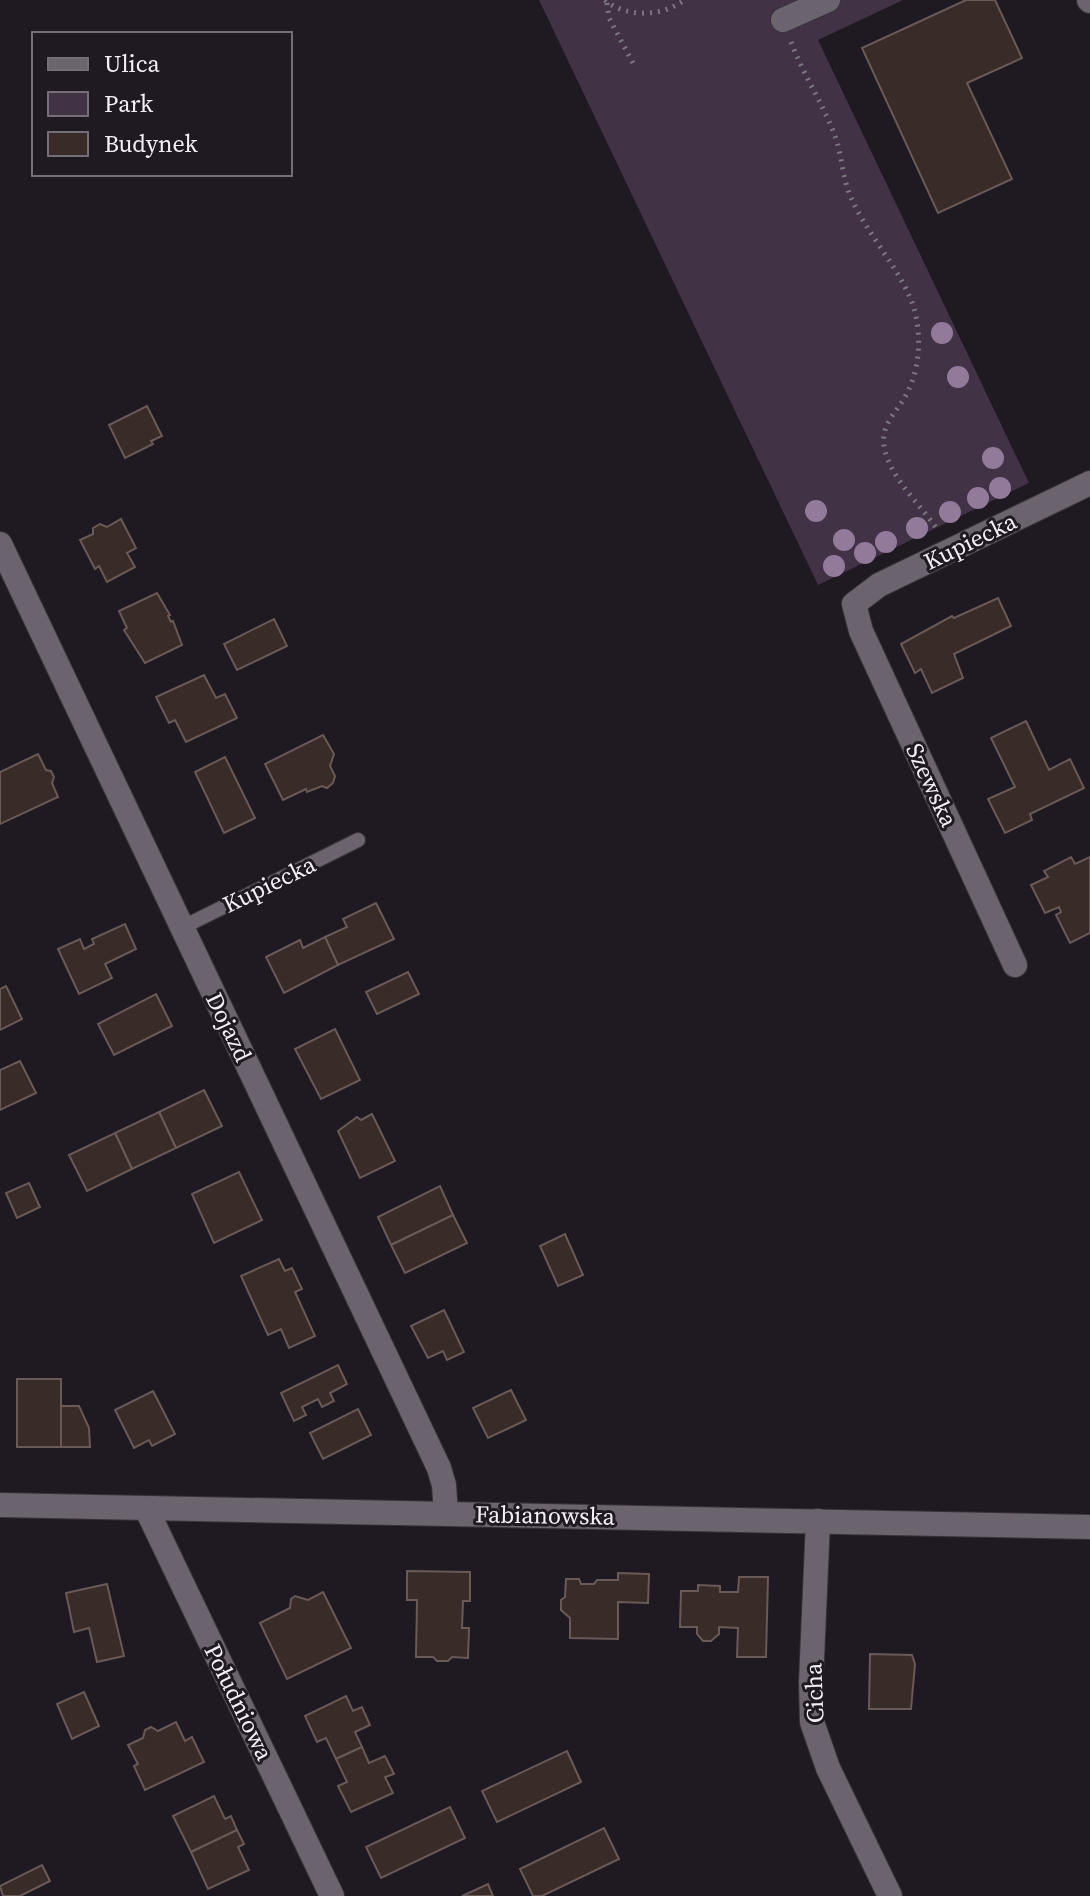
<svg xmlns="http://www.w3.org/2000/svg" width="1090" height="1896" font-family="'Source Serif 4',serif">
	<style>
		.green { fill: #413246 }
		.building { fill: #382b28; stroke: #695a57; stroke-width: 2 }
		.lines { fill: none; stroke-linecap: round; stroke-linejoin: round }
		.service-casing { stroke: #38333a; stroke-width: 16 }
		.minor-casing { stroke: #38333a; stroke-width: 26 }
		.tertiary-casing { stroke: #38333a; stroke-width: 26 }
		.path { stroke: #7c777f; stroke-width: 5; stroke-dasharray: 2 6; stroke-linecap: butt }
		.service { stroke: #6b636e; stroke-width: 14 }
		.minor { stroke: #6b636e; stroke-width: 24 }
		.tertiary { stroke: #6b636e; stroke-width: 24 }
		.tree { fill: #917a9a }
		.labels { text-anchor: middle; dominant-baseline: central; stroke-width: 6; stroke-linejoin: round; paint-order: stroke }
		.street-label { font-size: 24px; fill: #f3eef5; stroke: #1f1922 }
	</style>
	<rect width="100%" height="100%" fill="#1f1922"/>
	<polygon class="green" points="539,0 903,0 818,40 1029,483 818,585"/>
	<g class="building">
		<polygon points="966,0 995,0 1022,58 967,83 1012,179 938,213 862,48"/>
		<polygon points="147,406 162,436 151,441 153,444 125,458 109,425"/>
		<polygon points="121,519 136,548 127,553 135,567 107,582 99,566 95,569 80,540 93,534 93,528 100,524 107,527"/>
		<polygon points="157,593 170,615 168,616 171,622 173,621 182,645 145,663 124,630 127,628 119,611"/>
		<polygon points="998,598 1011,626 954,654 963,678 932,693 921,669 915,673 901,644 952,616 954,618"/>
		<polygon points="274,619 287,646 237,670 224,644"/>
		<polygon points="204,675 216,698 225,694 237,718 186,742 175,720 169,723 156,697"/>
		<polygon points="1026,721 1049,770 1070,759 1084,788 1030,814 1032,820 1005,833 988,799 1015,787 991,738"/>
		<polygon points="323,735 334,754 330,766 335,776 333,783 327,788 322,786 307,792 306,789 283,800 265,764"/>
		<polygon points="38,754 46,770 51,771 54,777 52,783 58,797 0,824 0,772"/>
		<polygon points="225,757 255,818 224,833 195,772"/>
		<polygon points="1071,857 1075,864 1090,857 1090,933 1070,943 1056,915 1061,912 1059,907 1045,913 1031,885 1048,877 1044,871"/>
		<polygon points="376,903 394,939 338,965 325,937 347,927 343,919"/>
		<polygon points="125,924 136,949 105,964 112,978 79,994 58,949 80,939 84,949 94,944 92,939"/>
		<polygon points="325,937 338,965 284,993 266,957 300,940 303,948"/>
		<polygon points="408,972 419,994 377,1014 366,992"/>
		<polygon points="6,986 22,1019 0,1030 0,989"/>
		<polygon points="156,994 172,1026 114,1055 98,1024"/>
		<polygon points="335,1029 360,1080 321,1099 295,1049"/>
		<polygon points="20,1061 36,1093 0,1110 0,1070"/>
		<polygon points="204,1090 222,1126 176,1148 159,1112"/>
		<polygon points="159,1112 176,1148 132,1169 115,1133"/>
		<polygon points="372,1114 395,1161 360,1178 338,1131 357,1117 361,1120"/>
		<polygon points="115,1133 132,1169 87,1191 69,1155"/>
		<polygon points="239,1172 262,1220 214,1243 192,1194"/>
		<polygon points="29,1183 40,1207 17,1218 6,1193"/>
		<polygon points="440,1186 453,1215 391,1245 378,1217"/>
		<polygon points="453,1215 467,1243 405,1273 391,1245"/>
		<polygon points="565,1234 583,1275 558,1286 540,1246"/>
		<polygon points="279,1259 285,1271 292,1268 302,1289 295,1292 315,1336 289,1348 281,1329 268,1335 241,1276"/>
		<polygon points="444,1310 464,1352 447,1360 443,1351 428,1358 411,1326"/>
		<polygon points="338,1365 347,1384 330,1393 334,1401 322,1407 318,1399 302,1407 306,1415 294,1421 281,1393"/>
		<rect x="17" y="1379" width="44" height="68"/>
		<polygon points="511,1390 526,1420 488,1438 473,1408"/>
		<polygon points="153,1391 175,1434 152,1446 149,1440 134,1448 115,1410"/>
		<polygon points="61,1406 79,1406 89,1428 90,1447 61,1447"/>
		<polygon points="358,1409 371,1435 323,1459 310,1433"/>
		<polygon points="407,1571 470,1572 470,1601 463,1601 462,1628 469,1628 468,1658 452,1657 448,1661 437,1661 433,1657 416,1657 417,1600 407,1600"/>
		<polygon points="618,1573 649,1574 648,1603 618,1602 618,1639 570,1638 570,1618 561,1610 561,1600 565,1597 566,1579 579,1579 581,1584 594,1584 597,1580 618,1580"/>
		<polygon points="739,1577 768,1577 766,1657 737,1657 738,1628 719,1627 719,1634 711,1641 703,1641 697,1634 697,1627 680,1627 681,1591 698,1591 698,1585 720,1586 720,1592 738,1592"/>
		<polygon points="107,1584 124,1656 97,1662 89,1628 74,1632 66,1593"/>
		<polygon points="323,1592 351,1648 287,1679 260,1623 290,1608 291,1599 295,1596 308,1600"/>
		<polygon points="870,1654 912,1655 915,1664 911,1709 869,1709"/>
		<polygon points="84,1692 99,1726 72,1739 57,1704"/>
		<polygon points="346,1696 353,1711 362,1707 370,1725 355,1732 362,1747 336,1759 326,1738 317,1742 305,1716"/>
		<polygon points="176,1722 185,1741 192,1737 204,1762 145,1790 134,1766 138,1764 128,1745 143,1738 145,1730 151,1727 158,1731"/>
		<polygon points="362,1747 369,1763 385,1756 394,1774 385,1777 393,1793 351,1812 338,1786 347,1782 336,1759"/>
		<polygon points="567,1751 581,1782 497,1822 482,1791"/>
		<polygon points="214,1796 225,1819 231,1816 237,1830 191,1852 173,1816"/>
		<polygon points="450,1807 465,1838 381,1878 366,1847"/>
		<polygon points="604,1828 619,1859 542,1896 533,1896 520,1869"/>
		<polygon points="237,1830 244,1844 238,1847 249,1870 208,1889 191,1852"/>
		<polygon points="42,1865 50,1881 20,1896 3,1896 0,1886"/>
		<polygon points="488,1884 493,1896 462,1896 473,1891"/>
	</g>
	<g class="lines">
		<g class="service-casing">
			<polyline id="service" points="181,928 358,840"/>
		</g>
		<g class="minor-casing">
			<g id="minor">
				<polyline points="1089,0 1090,1"/>
				<polyline points="783,20 828,0"/>
				<polyline points="0,544 439,1468 444,1485 446,1513"/>
				<polyline points="1015,965 861,631 854,604 879,585 1090,483"/>
				<polyline points="146,1508 332,1896"/>
				<polyline points="818,1521 811,1682 812,1722 828,1768 890,1896"/>
			</g>
		</g>
		<g class="tertiary-casing">
			<polyline id="tertiary" points="0,1505 1090,1527"/>
		</g>
		<g class="path">
			<path d="M605 0C625 18 663 17 684 0"/>
			<polyline points="607,3 609,18 633,63"/>
			<path d="M791 42C803 74 823 104 835 136 842 155 842 176 850 195 865 233 906 275 915 312 921 337 920 364 909 389 897 416 874 425 888 460 898 485 922 507 937 529"/>
		</g>
		<use href="#service" class="service"/>
		<use href="#minor" class="minor"/>
		<use href="#tertiary" class="tertiary"/>
	</g>
	<g class="tree">
		<circle cx="942" cy="333" r="11"/>
		<circle cx="958" cy="377" r="11"/>
		<circle cx="993" cy="458" r="11"/>
		<circle cx="1000" cy="488" r="11"/>
		<circle cx="978" cy="498" r="11"/>
		<circle cx="816" cy="511" r="11"/>
		<circle cx="950" cy="512" r="11"/>
		<circle cx="917" cy="528" r="11"/>
		<circle cx="844" cy="540" r="11"/>
		<circle cx="886" cy="542" r="11"/>
		<circle cx="865" cy="553" r="11"/>
		<circle cx="834" cy="566" r="11"/>
	</g>
	<g class="labels">
		<g class="street-label">
			<text transform="translate(970 541) rotate(-26)">Kupiecka</text>
			<text transform="translate(932 785) rotate(65)">Szewska</text>
			<text transform="translate(269 884) rotate(-26)">Kupiecka</text>
			<text transform="translate(229 1027) rotate(64)">Dojazd</text>
			<text transform="translate(545 1515) rotate(1)">Fabianowska</text>
			<text transform="translate(814 1693) rotate(-92)">Cicha</text>
			<text transform="translate(239 1702) rotate(64)">Południowa</text>
		</g>
	</g>
	<rect x="32" y="32" width="260" height="144" fill="#1f1922" stroke="#746e76" stroke-width="2"/>
	<rect x="48" y="58" width="40" height="12" fill="#6b636e" stroke="#746e76" stroke-width="2"/>
	<text x="104" y="72" font-size="24" fill="#f3eef5">Ulica</text>
	<rect x="48" y="92" width="40" height="24" fill="#413246" stroke="#746e76" stroke-width="2"/>
	<text x="104" y="112" font-size="24" fill="#f3eef5">Park</text>
	<rect x="48" y="132" width="40" height="24" fill="#382b28" stroke="#746e76" stroke-width="2"/>
	<text x="104" y="152" font-size="24" fill="#f3eef5">Budynek</text>
</svg>
